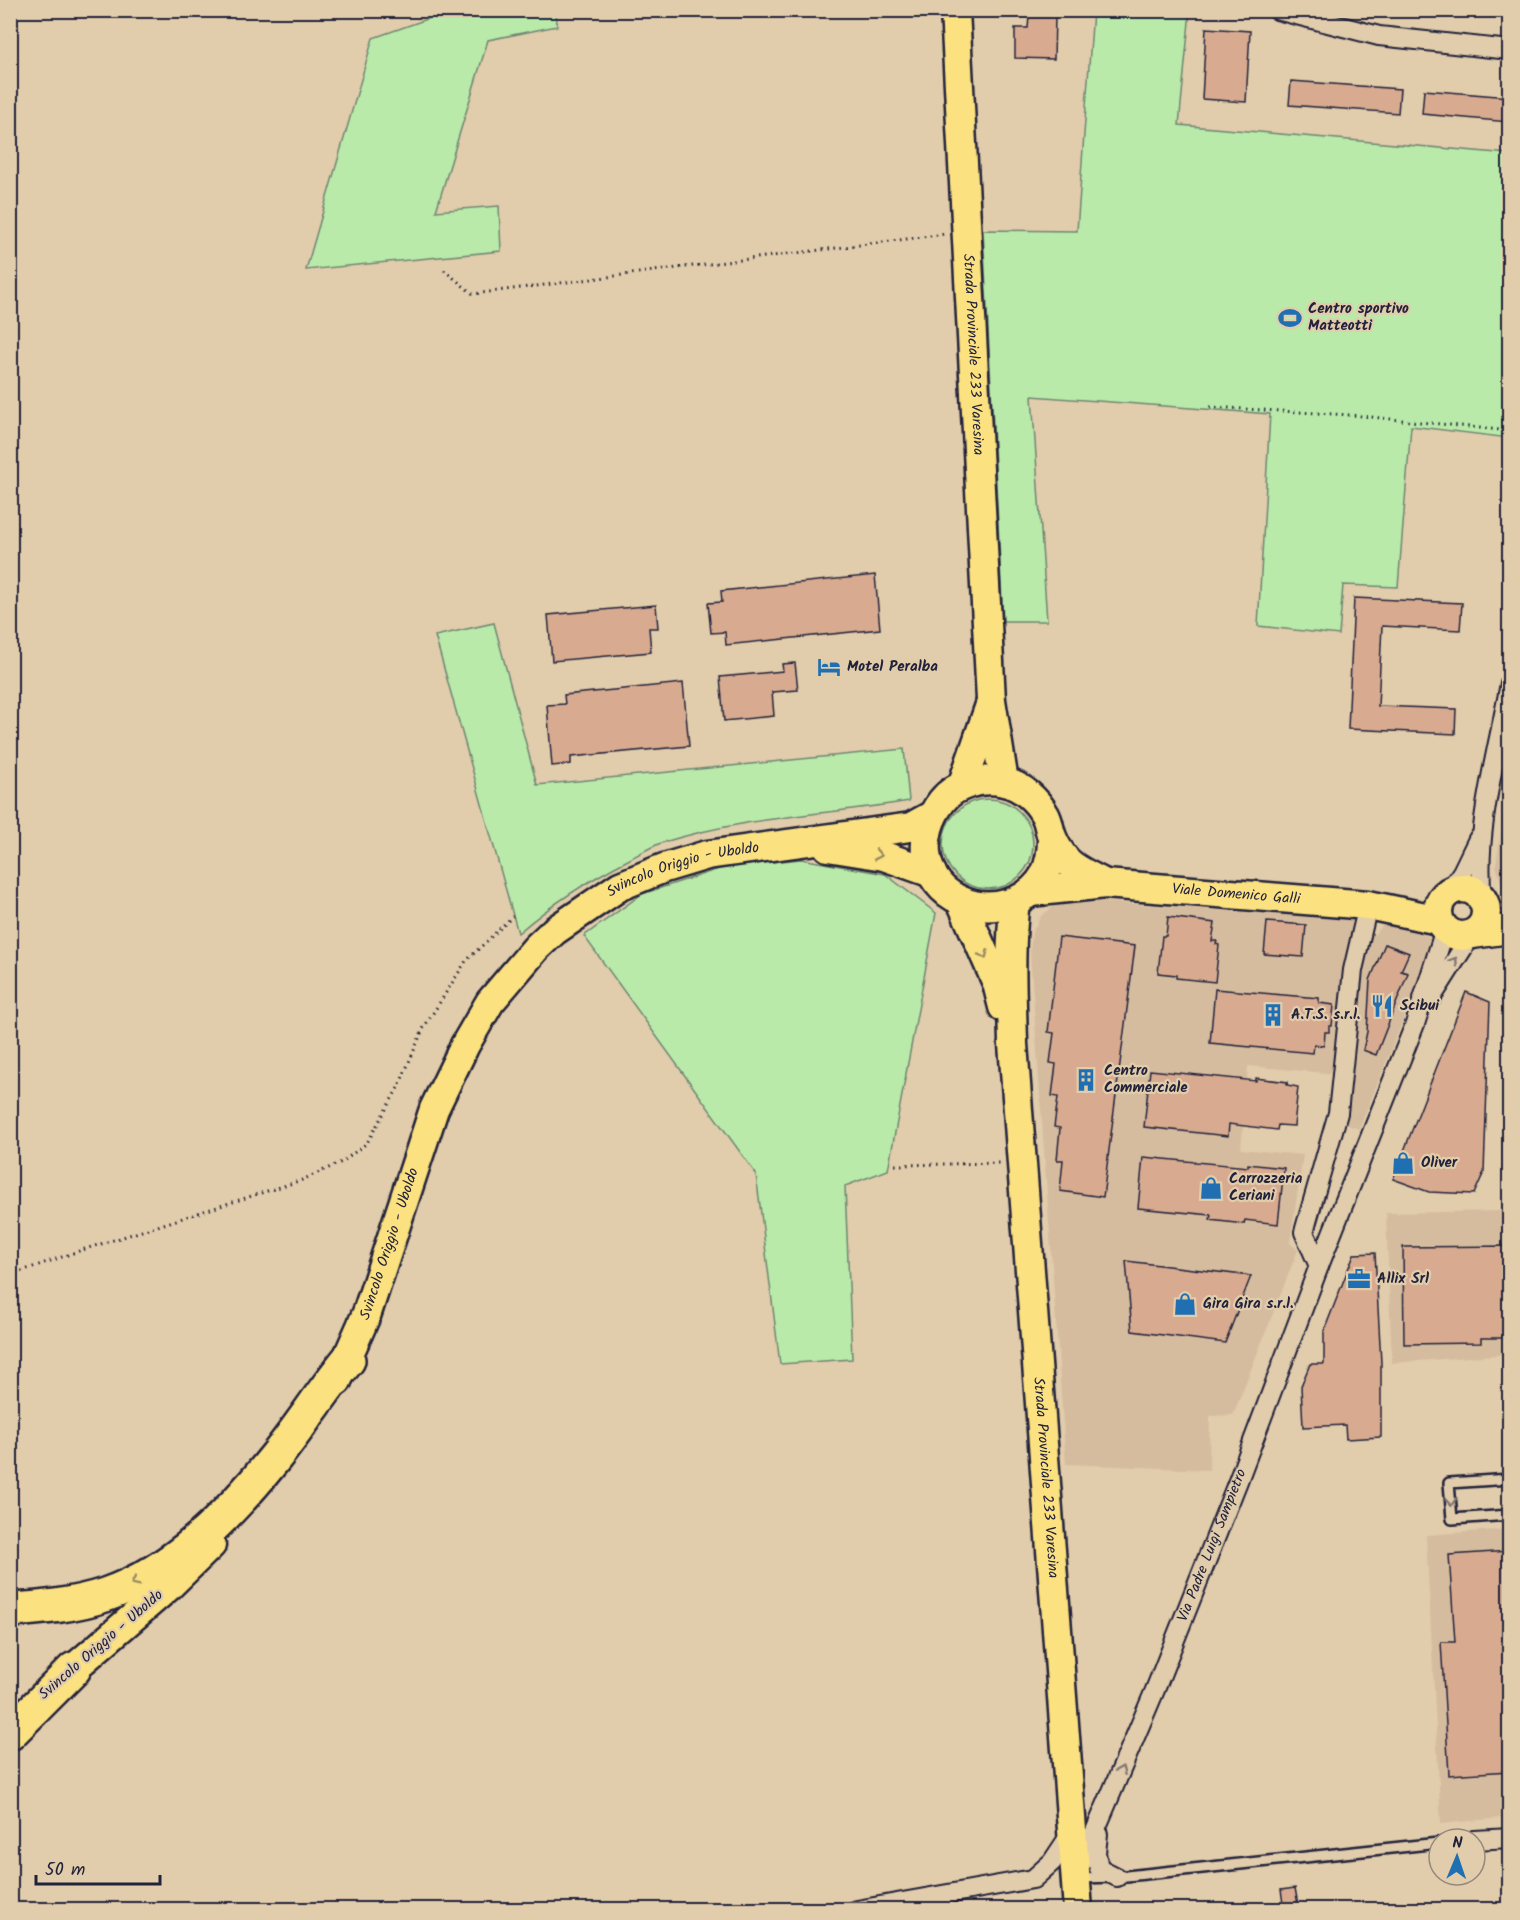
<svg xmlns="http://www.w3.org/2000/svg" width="1520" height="1920" font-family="Kalam,sans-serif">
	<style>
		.built { fill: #d6bc9f }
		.green { fill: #b9eaa9; stroke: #6e8672; stroke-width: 1.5 }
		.building { fill: #d8ab90; stroke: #22223b; stroke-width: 1.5 }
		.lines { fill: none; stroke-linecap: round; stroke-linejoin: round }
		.service-casing { stroke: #22223b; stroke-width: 14 }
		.minor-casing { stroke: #22223b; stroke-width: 22 }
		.primary-casing { stroke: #22223b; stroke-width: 33 }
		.motorway-casing { stroke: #22223b; stroke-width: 38 }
		.path { stroke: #22223b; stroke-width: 3; stroke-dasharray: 1.5 4.5; stroke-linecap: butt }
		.service { stroke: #e1ccab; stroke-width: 9 }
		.minor { stroke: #e1ccab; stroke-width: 18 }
		.primary { stroke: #fbe180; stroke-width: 28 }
		.motorway { stroke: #fbe180; stroke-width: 33 }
		.oneway { stroke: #998b61 }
		.oneway2 { stroke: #827773 }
		.labels { text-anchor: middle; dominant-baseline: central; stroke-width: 4.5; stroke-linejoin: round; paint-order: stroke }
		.poi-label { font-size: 15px; font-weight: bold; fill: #22223b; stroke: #e1ccab; text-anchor: start }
		.street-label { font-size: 15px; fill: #22223b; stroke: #e1ccab }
	</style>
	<rect width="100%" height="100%" fill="#e1ccab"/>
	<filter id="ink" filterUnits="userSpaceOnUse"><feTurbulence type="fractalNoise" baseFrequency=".0167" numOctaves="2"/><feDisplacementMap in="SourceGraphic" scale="12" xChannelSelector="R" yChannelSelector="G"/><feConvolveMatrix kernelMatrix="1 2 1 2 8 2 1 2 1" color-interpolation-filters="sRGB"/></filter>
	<g filter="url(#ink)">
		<g class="built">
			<polygon points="1509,778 1509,901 1506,899 1496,865"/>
			<polygon points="1080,900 1352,920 1357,934 1336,1074 1248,1066 1241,1149 1303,1155 1290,1243 1298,1250 1233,1415 1210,1416 1209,1470 1066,1464 1030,952 1032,933 1041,916 1053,907 1065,902"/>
			<polygon points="1390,923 1411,927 1421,931 1430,938 1434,944 1359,1129 1343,1123 1348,1106 1355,1058 1361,956 1369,940 1381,927"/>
			<polygon points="1508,938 1509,1354 1392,1363 1386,1213 1501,1211"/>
			<polygon points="1509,1529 1509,1817 1441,1824 1426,1535"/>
		</g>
		<g class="green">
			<polygon points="450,11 556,11 557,26 488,40 436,211 499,206 501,251 306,270 373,38"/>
			<polygon points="1093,11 1190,11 1179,125 1509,154 1509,438 1411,426 1398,587 1343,585 1339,635 1258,626 1270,414 1032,396 1047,621 1003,621 983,230 1077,231"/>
			<path d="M494 623 537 785 904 749 909 801C826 815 741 817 661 843 650 847 639 854 628 860 589 880 552 904 518 933L435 636Z"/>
			<circle cx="988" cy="844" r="45"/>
			<polygon points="801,859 885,874 936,913 888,1170 845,1186 852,1359 780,1364 756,1174 584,936 642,894 725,867"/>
		</g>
		<g class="building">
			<polygon points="1029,16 1055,17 1054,59 1015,58 1015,28 1028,28"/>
			<polygon points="1206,28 1250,31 1246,102 1202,99"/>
			<polygon points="1291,81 1400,89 1398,113 1289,105"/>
			<polygon points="1424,90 1509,97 1509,122 1422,114"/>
			<polygon points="875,575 880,629 726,645 725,632 711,633 708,603 722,602 721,591"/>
			<polygon points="1354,598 1462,603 1460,630 1382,626 1378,706 1456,709 1455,734 1348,729"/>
			<polygon points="656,605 658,628 649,628 651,652 552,661 548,615"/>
			<polygon points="795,663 798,690 772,692 774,716 724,721 720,677 783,671 782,664"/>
			<polygon points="683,683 689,746 571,757 571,764 552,766 547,705 565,704 564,695"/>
			<polygon points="1168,917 1215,923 1212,941 1217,941 1216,944 1219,945 1215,982 1176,978 1176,975 1158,973 1162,936 1166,936"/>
			<polygon points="1267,922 1306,925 1303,957 1264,954"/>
			<polygon points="1059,937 1135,946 1103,1197 1060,1191 1063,1160 1057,1160 1060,1128 1054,1127 1058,1097 1052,1096 1056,1064 1050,1063 1054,1033 1048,1032"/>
			<polygon points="1385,944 1409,953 1401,971 1408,973 1376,1055 1363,1050 1367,1032 1370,980"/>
			<polygon points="1215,989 1319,998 1319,1003 1334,1005 1332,1026 1329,1026 1329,1032 1325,1032 1324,1046 1314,1045 1313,1053 1210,1043"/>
			<polygon points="1466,992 1490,1002 1484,1172 1474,1194 1429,1192 1393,1179"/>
			<polygon points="1150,1070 1256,1081 1256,1078 1288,1082 1287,1085 1298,1087 1294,1126 1278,1125 1277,1130 1229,1124 1228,1136 1144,1127"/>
			<polygon points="1143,1157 1248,1167 1248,1164 1284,1168 1278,1224 1245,1220 1244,1224 1210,1220 1211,1215 1138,1208"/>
			<polygon points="1509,1246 1509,1338 1481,1338 1481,1343 1404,1344 1403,1247"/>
			<polygon points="1375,1253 1381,1363 1381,1437 1346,1439 1345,1425 1303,1427 1301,1386 1310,1364 1324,1364 1324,1331 1354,1254"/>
			<polygon points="1126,1261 1251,1276 1225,1343 1132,1331"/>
			<polygon points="1509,1551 1509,1771 1449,1775 1441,1642 1455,1642 1449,1555"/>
			<polygon points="1295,1888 1299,1910 1284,1910 1281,1890"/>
		</g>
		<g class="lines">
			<g class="service-casing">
				<g id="service">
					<polyline points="1510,1479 1449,1483 1452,1519 1510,1515"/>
					<polyline points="1080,1878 1117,1877 1439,1843"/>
				</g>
			</g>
			<g class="minor-casing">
				<g id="minor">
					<polyline points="1277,10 1379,36 1510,50"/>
					<polyline points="1448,892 1462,872 1478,839"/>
					<path d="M1482 898C1474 830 1498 751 1510 683"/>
					<polyline points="1430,1000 1472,934"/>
					<polyline points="1319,1266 1304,1232 1338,1113 1353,970 1368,905"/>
					<polyline points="1098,1834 1096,1853 1099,1868 1117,1877"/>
					<polyline points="1475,1840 1510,1838"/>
					<path id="s1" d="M1079 1869 1155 1690 1238 1481 1319 1266 1415 1024 1445 929"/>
					<polyline points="857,1910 1033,1879 1052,1862 1072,1832"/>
				</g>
			</g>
			<g class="primary-casing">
				<g id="primary">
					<path id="s2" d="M955 10 991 700 1004 782"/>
					<polyline points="962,786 990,705"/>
					<path d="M1052 839C1052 851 1050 863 1045 874 1029 903 991 914 962 901 920 883 916 834 942 801 955 784 983 777 1004 782 1022 786 1037 800 1045 815 1049 822 1049 830 1052 837 1055 845 1061 854 1066 860 1076 871 1093 877 1105 884"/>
					<polyline points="828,847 884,856 932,873"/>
					<circle cx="1462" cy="912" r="24"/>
					<path id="s3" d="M1030 892 1105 884 1368 905 1439 920"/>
					<polyline points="961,901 997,983 1003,1007"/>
					<path id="s4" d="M1015 901C1009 949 1012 996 1013 1044L1078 1910"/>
					<polyline points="1472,934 1510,929"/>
					<path id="s5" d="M337 1381 367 1313 434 1109 465 1045 490 1002 536 948 554 931 620 886 664 868 707 855 911 827 931 816"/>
					<polyline points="58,1682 168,1587 211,1545"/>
				</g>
			</g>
			<g class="motorway-casing">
				<g id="motorway">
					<path d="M10 1610C43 1608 74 1605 105 1595 175 1571 229 1515 274 1459 300 1427 322 1392 348 1360"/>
					<polyline points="10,1733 74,1669"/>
				</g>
			</g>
			<g class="path">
				<polyline points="444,270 473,294 946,234"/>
				<polyline points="1210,407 1351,415 1510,431"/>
				<polyline points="895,1165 1001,1163"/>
				<polyline points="10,1275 82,1250 302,1180 342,1162 367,1143 399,1086 423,1029 466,961 513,916"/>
			</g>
			<use href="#service" class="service"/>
			<use href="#minor" class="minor"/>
			<use href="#primary" class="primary"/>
			<use href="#motorway" class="motorway"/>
		</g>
		<defs><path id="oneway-chevron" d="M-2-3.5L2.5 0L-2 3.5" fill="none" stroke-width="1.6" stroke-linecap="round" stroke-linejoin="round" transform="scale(1.5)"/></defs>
		<g class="oneway">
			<use href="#oneway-chevron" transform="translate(878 855) rotate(11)"/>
			<use href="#oneway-chevron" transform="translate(984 955) rotate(66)"/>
			<use href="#oneway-chevron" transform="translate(135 1582) rotate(154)"/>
		</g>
		<g class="oneway2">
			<use href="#oneway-chevron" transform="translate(1454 961) rotate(-58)"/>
			<use href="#oneway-chevron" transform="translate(1451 1502) rotate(85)"/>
			<use href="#oneway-chevron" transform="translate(1121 1770) rotate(-67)"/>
		</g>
	</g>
	<defs>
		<g id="stadium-bare" transform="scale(1.8)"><path d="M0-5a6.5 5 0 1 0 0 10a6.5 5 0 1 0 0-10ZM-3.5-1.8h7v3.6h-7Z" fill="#1f6fb2" stroke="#e1ccab" stroke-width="2.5" paint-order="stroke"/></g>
		<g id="hotel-bare" transform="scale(1.8)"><path d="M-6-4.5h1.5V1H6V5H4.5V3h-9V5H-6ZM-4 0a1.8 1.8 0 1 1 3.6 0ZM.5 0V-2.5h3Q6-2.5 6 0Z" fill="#1f6fb2" stroke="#e1ccab" stroke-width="2.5" paint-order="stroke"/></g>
		<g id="restaurant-bare" transform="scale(1.8)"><path d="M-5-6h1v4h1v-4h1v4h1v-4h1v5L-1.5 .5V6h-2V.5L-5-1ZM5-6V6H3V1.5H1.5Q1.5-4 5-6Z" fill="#1f6fb2" stroke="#e1ccab" stroke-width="2.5" paint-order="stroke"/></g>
		<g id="building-bare" transform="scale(1.8)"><path d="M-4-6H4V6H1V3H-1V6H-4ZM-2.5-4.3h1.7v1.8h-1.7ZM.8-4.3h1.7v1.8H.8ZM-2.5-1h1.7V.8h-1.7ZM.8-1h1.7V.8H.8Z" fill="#1f6fb2" stroke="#e1ccab" stroke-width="2.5" paint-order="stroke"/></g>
		<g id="shop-bare" transform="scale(1.8)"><path d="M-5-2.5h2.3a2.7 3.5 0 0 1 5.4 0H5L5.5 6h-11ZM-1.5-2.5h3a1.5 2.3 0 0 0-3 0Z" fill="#1f6fb2" stroke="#e1ccab" stroke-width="2.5" paint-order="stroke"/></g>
		<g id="office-bare" transform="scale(1.8)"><path d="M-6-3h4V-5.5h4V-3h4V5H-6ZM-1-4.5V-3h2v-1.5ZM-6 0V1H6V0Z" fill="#1f6fb2" stroke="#e1ccab" stroke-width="2.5" paint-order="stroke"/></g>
	</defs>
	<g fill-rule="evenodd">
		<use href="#stadium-bare" x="1290" y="318"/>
		<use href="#hotel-bare" x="829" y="667"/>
		<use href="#restaurant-bare" x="1382" y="1006"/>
		<use href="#building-bare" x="1273" y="1015"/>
		<use href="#building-bare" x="1086" y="1080"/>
		<use href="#shop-bare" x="1403" y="1163"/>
		<use href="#shop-bare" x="1211" y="1188"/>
		<use href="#office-bare" x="1359" y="1279"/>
		<use href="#shop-bare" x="1185" y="1304"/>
	</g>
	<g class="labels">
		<g class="poi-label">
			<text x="1308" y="309">Centro sportivo<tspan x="1308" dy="17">Matteotti</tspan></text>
			<text x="847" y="667">Motel Peralba</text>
			<text x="1400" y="1006">Scibui</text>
			<text x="1291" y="1015">A.T.S. s.r.l.</text>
			<text x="1104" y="1071">Centro<tspan x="1104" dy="17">Commerciale</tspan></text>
			<text x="1421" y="1163">Oliver</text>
			<text x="1229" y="1179">Carrozzeria<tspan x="1229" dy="17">Ceriani</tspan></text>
			<text x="1377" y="1279">Allix Srl</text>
			<text x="1203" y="1304">Gira Gira s.r.l.</text>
		</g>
		<g class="street-label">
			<text stroke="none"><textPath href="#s2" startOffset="345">Strada Provinciale 233 Varesina</textPath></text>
			<text stroke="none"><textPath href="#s5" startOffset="651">Svincolo Origgio - Uboldo</textPath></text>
			<text stroke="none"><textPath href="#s3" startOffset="207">Viale Domenico Galli</textPath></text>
			<text stroke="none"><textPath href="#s5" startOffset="147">Svincolo Origgio - Uboldo</textPath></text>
			<text stroke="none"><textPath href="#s4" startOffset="578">Strada Provinciale 233 Varesina</textPath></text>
			<text stroke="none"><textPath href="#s1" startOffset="350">Via Padre Luigi Sampietro</textPath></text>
			<text transform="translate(101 1645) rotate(-41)">Svincolo Origgio - Uboldo</text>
		</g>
	</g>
	<rect width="1520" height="1920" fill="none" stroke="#e1ccab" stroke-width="36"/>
	<rect x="18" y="18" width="1484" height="1884" fill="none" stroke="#22223b" stroke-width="2" filter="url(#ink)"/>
	<g transform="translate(1457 1857) rotate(2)"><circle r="28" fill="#e1ccab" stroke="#95887e" stroke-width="1.5"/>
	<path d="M0-4.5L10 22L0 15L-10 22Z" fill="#1f6fb2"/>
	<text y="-9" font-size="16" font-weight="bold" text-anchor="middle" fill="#22223b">N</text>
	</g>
	<path d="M36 1875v9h124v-9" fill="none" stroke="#22223b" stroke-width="3"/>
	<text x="45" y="1875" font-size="18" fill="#22223b" stroke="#e1ccab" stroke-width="4.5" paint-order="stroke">50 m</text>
</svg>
